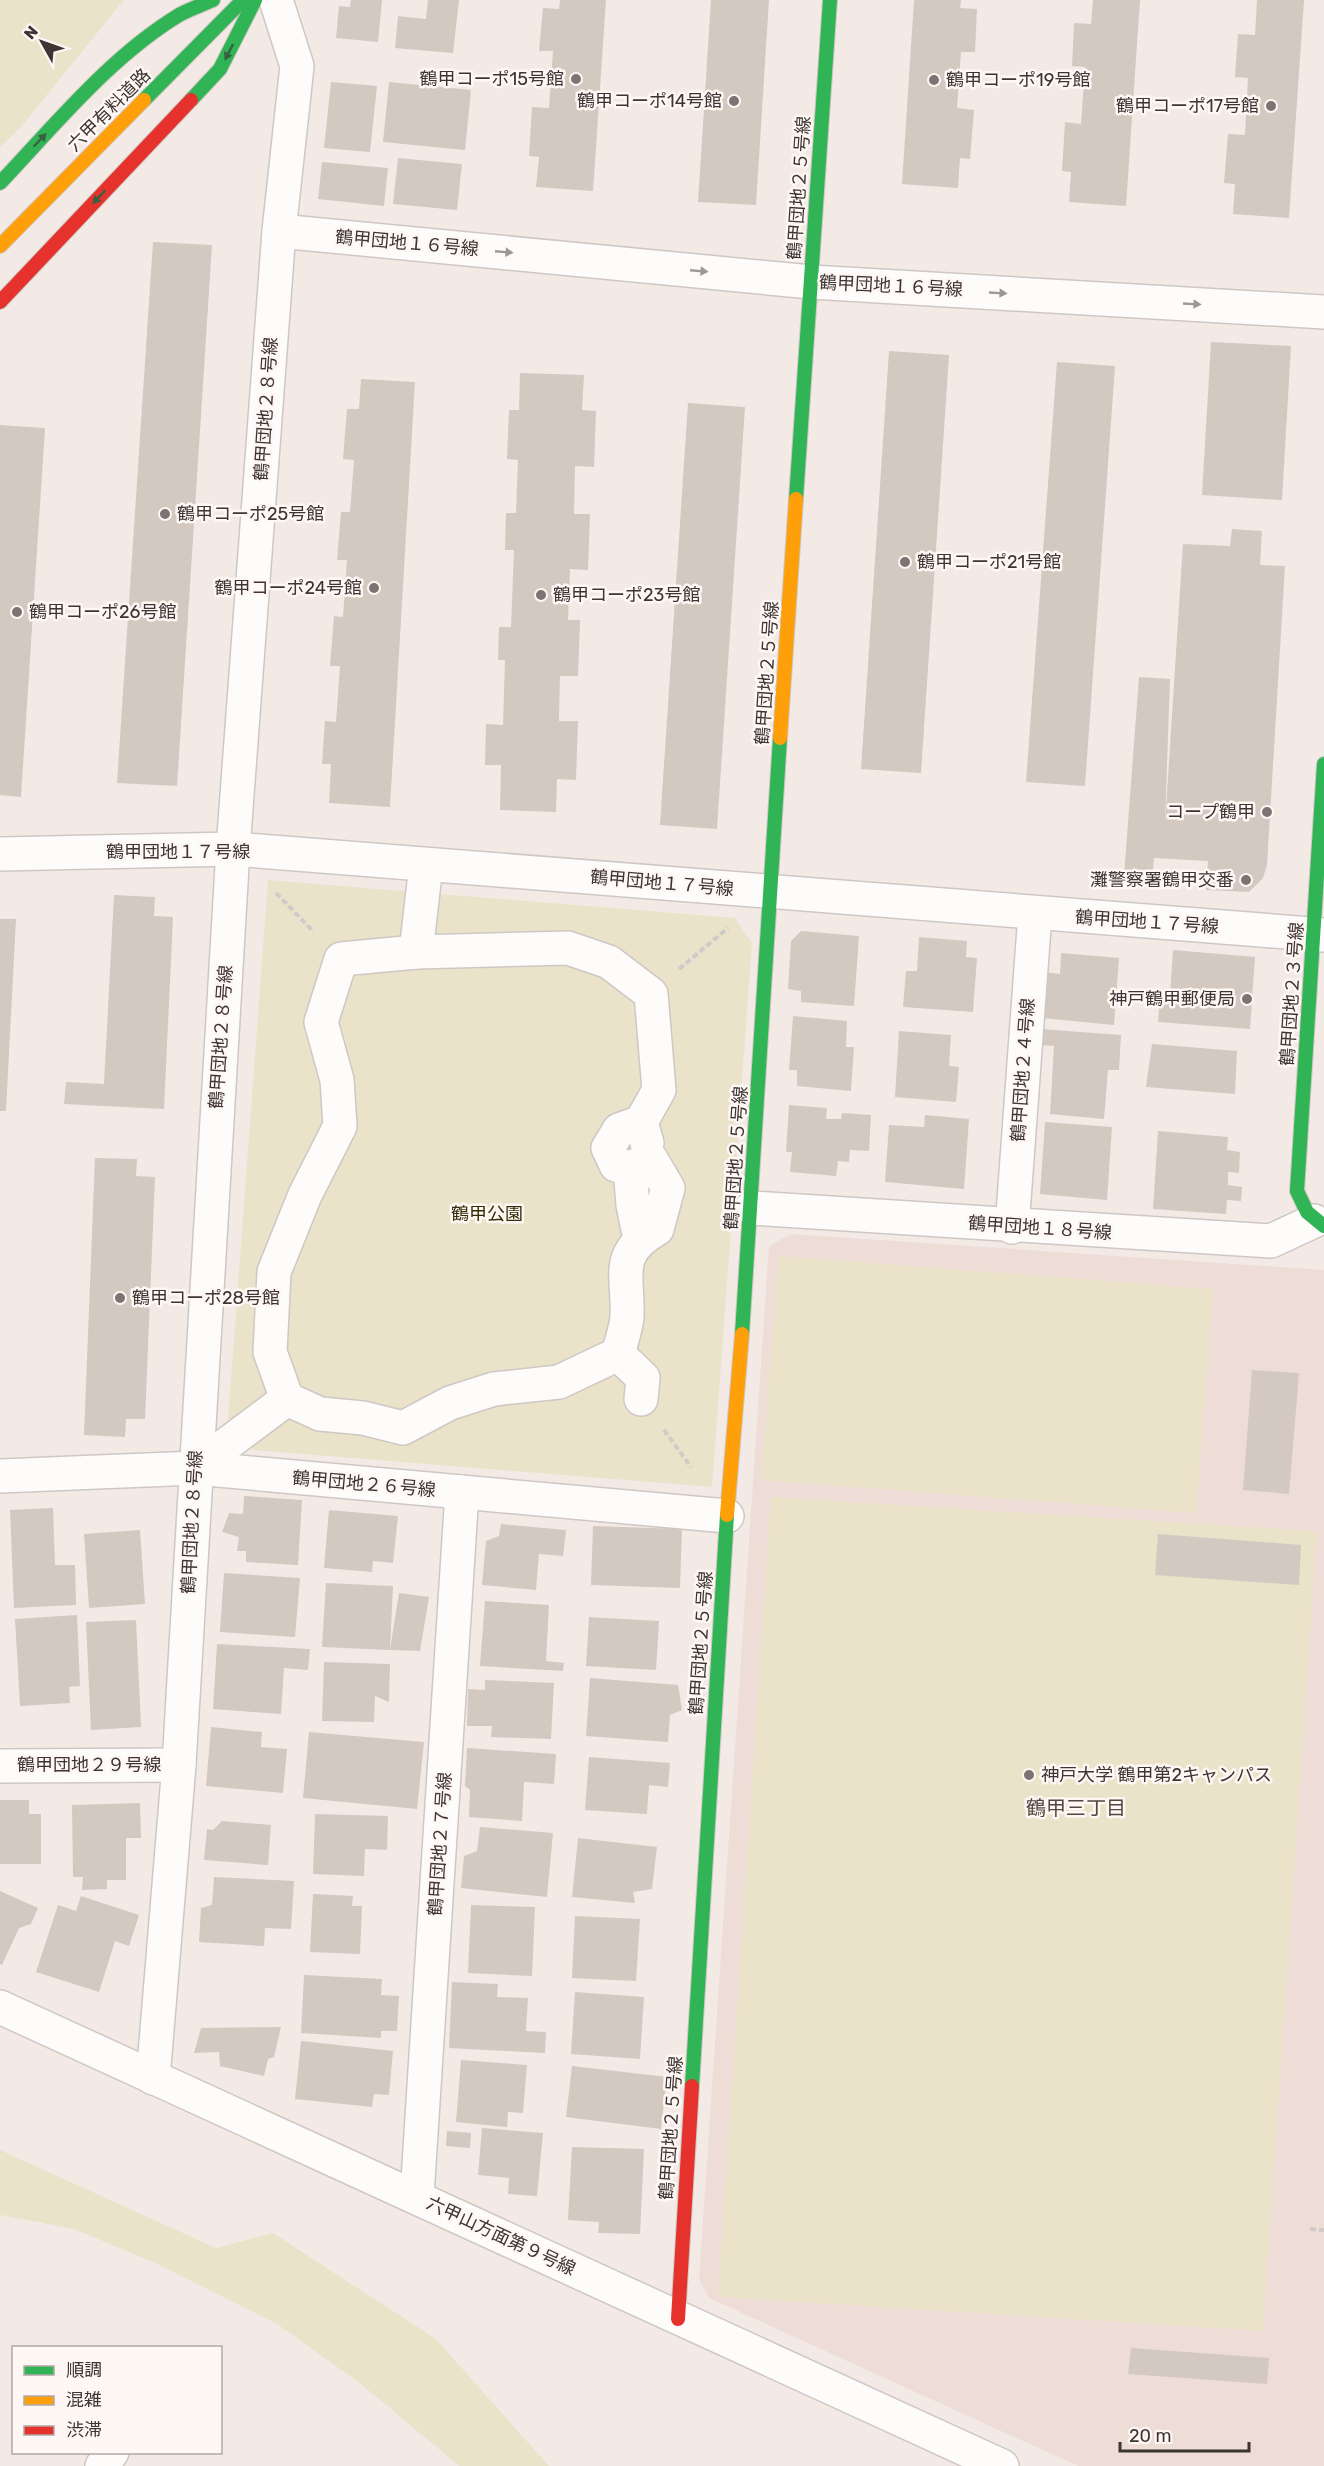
<svg xmlns="http://www.w3.org/2000/svg" width="1324" height="2466" font-family="Rubik,'Noto Sans JP',sans-serif">
	<style>
		.built { fill: #eeddd6 }
		.green { fill: #ebe2ca }
		.building { fill: #d3c9c1 }
		.lines { fill: none; stroke-linecap: round; stroke-linejoin: round }
		.street-casing { stroke: #cfc7c4; stroke-width: 36 }
		.fast-casing { stroke: #cfc7c4; stroke-width: 16 }
		.slow-casing { stroke: #cfc7c4; stroke-width: 16 }
		.jam-casing { stroke: #cfc7c4; stroke-width: 16 }
		.path { stroke: #cecbc9; stroke-width: 4; stroke-dasharray: 6 3; stroke-linecap: butt }
		.street { stroke: #fdfcfb; stroke-width: 33 }
		.fast { stroke: #30b455; stroke-width: 14 }
		.slow { stroke: #ff9f0a; stroke-width: 14 }
		.jam { stroke: #e5322d; stroke-width: 14 }
		.oneway { fill: #38613f }
		.oneway2 { fill: #9c9897 }
		.poi-dot { fill: #7c7472; stroke: #fef7f4; stroke-width: 2 }
		.labels { text-anchor: middle; dominant-baseline: central; stroke-width: 5; stroke-linejoin: round; paint-order: stroke }
		.poi-label { font-size: 18px; fill: #3c3533; stroke: #fef7f4; text-anchor: end }
		.street-label { font-size: 18px; fill: #3c3533; stroke: #fef7f4 }
		.park-label { font-size: 18px; fill: #332b05; stroke: #fef7f4 }
		.neighbourhood-label { font-size: 20px; fill: #544640; stroke: #fef7f4 }
	</style>
	<rect width="100%" height="100%" fill="#f3eae6"/>
	<polygon class="built" points="791,1234 1324,1270 1324,2466 1078,2466 709,2298 699,2279 769,1246"/>
	<g class="green">
		<polygon points="0,0 124,0 20,128 0,147"/>
		<polygon points="268,880 735,918 752,943 712,1487 254,1450 228,1420"/>
		<polygon points="779,1256 1213,1289 1196,1513 761,1480"/>
		<polygon points="771,1497 1317,1531 1263,2331 718,2297"/>
		<polygon points="0,2150 216,2248 273,2233 436,2339 549,2466 459,2466 361,2384 277,2324 155,2263 74,2229 0,2215"/>
	</g>
	<g class="building">
		<polygon points="351,0 382,0 378,42 336,38 339,6 350,7"/>
		<polygon points="428,0 459,0 453,53 395,48 398,16 426,19"/>
		<polygon points="560,0 606,0 593,191 536,187 539,157 529,156 532,107 549,108 553,51 539,51 543,8 559,9"/>
		<polygon points="711,0 769,0 756,205 698,202"/>
		<polygon points="914,0 961,0 960,8 977,9 975,52 961,52 957,108 974,110 970,159 960,158 958,188 902,184"/>
		<polygon points="1093,0 1140,0 1126,206 1069,202 1071,172 1062,171 1065,122 1081,124 1085,67 1072,66 1074,23 1091,24"/>
		<polygon points="1257,0 1304,0 1289,218 1233,214 1235,184 1224,183 1228,134 1245,135 1248,78 1235,77 1238,34 1255,35"/>
		<polygon points="331,82 377,86 370,152 324,148"/>
		<polygon points="389,82 471,90 465,150 383,142"/>
		<polygon points="398,158 462,164 457,210 393,204"/>
		<polygon points="322,162 388,168 384,206 318,199"/>
		<polygon points="153,242 212,245 177,786 117,783"/>
		<polygon points="1211,342 1291,346 1282,500 1202,495"/>
		<polygon points="889,351 949,355 921,773 861,769"/>
		<polygon points="1057,362 1115,366 1085,786 1026,782"/>
		<polygon points="520,373 584,375 582,410 596,411 594,467 575,466 574,514 590,514 588,570 570,569 568,620 580,620 578,676 560,676 559,721 578,721 576,780 557,779 556,812 500,810 501,765 485,765 486,724 503,725 505,660 498,660 499,627 511,627 514,550 505,550 506,513 516,513 518,460 507,459 509,410 519,410"/>
		<polygon points="361,379 415,382 390,807 329,803 331,764 322,764 325,721 336,722 340,666 330,666 334,616 343,617 347,560 337,560 341,512 350,512 354,460 343,459 347,409 359,409"/>
		<polygon points="688,403 745,407 717,829 660,825"/>
		<polygon points="0,425 45,428 21,797 0,795"/>
		<polygon points="1232,529 1262,531 1260,565 1285,566 1267,865 1263,878 1249,892 1206,890 1208,861 1154,858 1152,878 1124,876 1139,677 1170,679 1165,824 1183,544 1230,546"/>
		<polygon points="114,895 155,897 154,916 173,917 164,1109 64,1104 66,1082 104,1084"/>
		<polygon points="0,919 16,919 6,1111 0,1111"/>
		<polygon points="801,931 859,936 854,1006 801,1002 801,991 788,989 791,941"/>
		<polygon points="919,937 967,941 966,957 977,958 973,1012 903,1007 906,971 917,971"/>
		<polygon points="1173,950 1255,957 1250,1029 1158,1022 1160,995 1170,996"/>
		<polygon points="1061,953 1119,958 1114,1025 1042,1018 1044,972 1060,974"/>
		<polygon points="793,1016 847,1021 846,1047 854,1047 851,1091 797,1086 797,1070 789,1070"/>
		<polygon points="1040,1029 1121,1035 1119,1070 1108,1070 1104,1119 1050,1114 1054,1046 1040,1045"/>
		<polygon points="899,1031 951,1035 949,1066 959,1067 956,1102 895,1097"/>
		<polygon points="1152,1044 1237,1051 1235,1094 1146,1087"/>
		<polygon points="789,1105 827,1108 826,1119 841,1119 842,1113 871,1115 869,1151 850,1150 849,1162 838,1161 836,1176 790,1172 792,1152 786,1152"/>
		<polygon points="925,1115 969,1119 964,1189 885,1182 889,1125 924,1127"/>
		<polygon points="1045,1122 1112,1127 1107,1200 1040,1194"/>
		<polygon points="1158,1131 1228,1137 1227,1150 1240,1152 1239,1173 1228,1172 1228,1185 1242,1187 1241,1201 1227,1200 1226,1214 1153,1209"/>
		<polygon points="95,1158 137,1159 136,1176 155,1177 145,1419 126,1419 125,1437 84,1435"/>
		<polygon points="1252,1370 1299,1373 1289,1494 1243,1490"/>
		<polygon points="244,1496 302,1500 298,1565 246,1562 246,1551 237,1551 239,1537 222,1532 229,1513 243,1514"/>
		<polygon points="53,1508 55,1565 75,1565 76,1605 14,1608 10,1510"/>
		<polygon points="329,1510 398,1516 393,1563 373,1561 372,1572 324,1568"/>
		<polygon points="501,1524 566,1530 563,1556 539,1554 536,1590 482,1585 486,1541 499,1536"/>
		<polygon points="593,1526 682,1529 680,1588 591,1585"/>
		<polygon points="140,1530 145,1604 89,1608 84,1534"/>
		<polygon points="1158,1534 1301,1545 1299,1585 1155,1575"/>
		<polygon points="224,1573 300,1578 295,1637 220,1632"/>
		<polygon points="326,1583 393,1586 390,1650 322,1647"/>
		<polygon points="399,1593 429,1597 420,1651 390,1650"/>
		<polygon points="485,1601 549,1605 546,1661 564,1663 563,1671 480,1666"/>
		<polygon points="77,1615 80,1686 69,1687 70,1703 20,1706 15,1619"/>
		<polygon points="589,1617 659,1621 656,1670 586,1666"/>
		<polygon points="136,1620 141,1727 91,1730 86,1622"/>
		<polygon points="217,1644 310,1649 308,1670 284,1668 281,1714 213,1709"/>
		<polygon points="324,1662 390,1664 389,1702 375,1696 374,1722 322,1721"/>
		<polygon points="590,1678 678,1685 682,1710 670,1715 668,1742 586,1736"/>
		<polygon points="485,1680 554,1683 551,1739 491,1737 492,1726 467,1726 468,1689 485,1690"/>
		<polygon points="211,1727 262,1732 261,1747 287,1749 283,1793 206,1786"/>
		<polygon points="309,1732 424,1742 417,1809 303,1798"/>
		<polygon points="467,1748 556,1754 554,1784 524,1782 522,1821 469,1817 470,1790 465,1786"/>
		<polygon points="589,1757 670,1763 668,1787 649,1785 647,1814 585,1810"/>
		<polygon points="0,1800 29,1800 29,1814 41,1814 41,1864 0,1864"/>
		<polygon points="140,1803 141,1838 126,1838 126,1880 107,1880 107,1889 82,1890 83,1877 73,1877 72,1805"/>
		<polygon points="315,1814 388,1816 387,1850 365,1849 364,1876 313,1874"/>
		<polygon points="222,1821 271,1825 268,1865 204,1860 207,1829 213,1830"/>
		<polygon points="480,1827 553,1833 547,1897 461,1888 464,1856 477,1851"/>
		<polygon points="578,1838 657,1847 652,1889 633,1892 635,1903 572,1897"/>
		<polygon points="214,1877 294,1881 291,1929 265,1928 264,1946 199,1942 201,1908 212,1905"/>
		<polygon points="0,1891 38,1908 31,1924 19,1928 2,1965 0,1964"/>
		<polygon points="313,1894 353,1896 352,1906 362,1906 360,1954 310,1952"/>
		<polygon points="81,1896 139,1915 129,1946 115,1941 99,1992 36,1972 58,1905 76,1911"/>
		<polygon points="471,1905 535,1907 532,1976 468,1973"/>
		<polygon points="575,1916 640,1919 636,1981 572,1978"/>
		<polygon points="304,1975 382,1979 381,1995 399,1996 397,2031 381,2031 381,2038 301,2033"/>
		<polygon points="452,1982 498,1984 497,1997 528,1998 526,2031 546,2032 545,2053 449,2048"/>
		<polygon points="575,1992 644,1997 640,2059 571,2054"/>
		<polygon points="281,2027 274,2057 268,2059 264,2076 220,2066 219,2052 194,2053 201,2028"/>
		<polygon points="301,2041 393,2051 389,2095 374,2094 372,2107 295,2099"/>
		<polygon points="461,2060 527,2065 523,2113 508,2112 507,2127 456,2122"/>
		<polygon points="572,2066 667,2077 661,2129 566,2117"/>
		<polygon points="482,2128 543,2133 537,2196 508,2194 509,2178 478,2175"/>
		<polygon points="447,2131 471,2133 470,2148 446,2146"/>
		<polygon points="572,2147 644,2149 640,2234 598,2233 599,2222 568,2220"/>
		<polygon points="1131,2348 1269,2358 1267,2384 1128,2374"/>
	</g>
	<g class="lines">
		<g class="street-casing">
			<g id="street">
				<polyline points="279,231 811,282 1324,312"/>
				<polyline points="0,854 233,849 1324,935"/>
				<polyline points="416,952 426,865"/>
				<polyline points="630,1168 616,1165 608,1148 619,1130 641,1122 647,1143"/>
				<polyline points="752,1208 1271,1241 1314,1221"/>
				<polyline points="1012,1227 1035,914"/>
				<polyline points="618,1354 643,1378 641,1399"/>
				<path d="M287 1399 320 1414 363 1418 403 1428 450 1403 494 1389 559 1382 618 1354C621 1342 626 1329 627 1317 629 1276 613 1254 657 1229L668 1188 651 1159 630 1168 633 1205 640 1239"/>
				<polyline points="195,1468 287,1399 270,1352 274,1272 305,1195 340,1126 337,1080 321,1022 341,959 416,952 568,948 609,962 651,994 659,1090 641,1122"/>
				<polyline points="0,1476 195,1468 727,1516"/>
				<polyline points="0,1766 179,1765"/>
				<polyline points="0,2007 1002,2466"/>
				<polyline points="153,2078 179,1765 233,849 279,231 297,66 276,0"/>
				<polyline points="417,2196 462,1492"/>
				<polyline points="102,2466 112,2452"/>
			</g>
		</g>
		<g class="fast-casing">
			<g id="fast">
				<polyline points="144,100 243,0"/>
				<polyline points="191,100 220,69 255,0"/>
				<path d="M0 183C55 125 110 57 179 15 190 9 202 5 213 0"/>
				<polyline points="796,499 830,0"/>
				<polyline points="1324,764 1297,1191 1307,1212 1324,1226"/>
				<polyline points="742,1334 780,738"/>
				<polyline points="692,2086 727,1515"/>
			</g>
		</g>
		<g class="slow-casing">
			<g id="slow">
				<polyline points="0,246 144,100"/>
				<polyline points="780,738 796,499"/>
				<polyline points="727,1515 742,1334"/>
			</g>
		</g>
		<g class="jam-casing">
			<g id="jam">
				<polyline points="0,302 191,100"/>
				<polyline points="678,2319 692,2086"/>
			</g>
		</g>
		<g class="path">
			<polyline points="276,893 314,932"/>
			<polyline points="679,969 728,928"/>
			<polyline points="664,1430 691,1467"/>
			<polyline points="1310,2229 1324,2230"/>
		</g>
		<use href="#street" class="street"/>
		<use href="#fast" class="fast"/>
		<use href="#slow" class="slow"/>
		<use href="#jam" class="jam"/>
	</g>
	<defs><path id="oneway-solid" d="M-6-.8H1V-3.2L6.5 0L1 3.2V.8H-6Z" transform="scale(1.5)"/></defs>
	<g class="oneway">
		<use href="#oneway-solid" transform="translate(229 52) rotate(117)"/>
		<use href="#oneway-solid" transform="translate(40 140) rotate(-46)"/>
		<use href="#oneway-solid" transform="translate(99 197) rotate(133)"/>
	</g>
	<g class="oneway2">
		<use href="#oneway-solid" transform="translate(504 252) rotate(5)"/>
		<use href="#oneway-solid" transform="translate(699 271) rotate(5)"/>
		<use href="#oneway-solid" transform="translate(998 293) rotate(3)"/>
		<use href="#oneway-solid" transform="translate(1192 304) rotate(3)"/>
	</g>
	<g class="poi-dot">
		<circle cx="576" cy="79" r="6"/>
		<circle cx="934" cy="80" r="6"/>
		<circle cx="734" cy="101" r="6"/>
		<circle cx="1271" cy="106" r="6"/>
		<circle cx="165" cy="514" r="6"/>
		<circle cx="905" cy="562" r="6"/>
		<circle cx="374" cy="588" r="6"/>
		<circle cx="541" cy="595" r="6"/>
		<circle cx="17" cy="612" r="6"/>
		<circle cx="1267" cy="812" r="6"/>
		<circle cx="1246" cy="880" r="6"/>
		<circle cx="1247" cy="999" r="6"/>
		<circle cx="120" cy="1298" r="6"/>
		<circle cx="1029" cy="1775" r="6"/>
	</g>
	<g class="labels">
		<g class="poi-label">
			<text x="564" y="79">鶴甲コーポ15号館</text>
			<text x="946" y="80" text-anchor="start">鶴甲コーポ19号館</text>
			<text x="722" y="101">鶴甲コーポ14号館</text>
			<text x="1259" y="106">鶴甲コーポ17号館</text>
			<text x="177" y="514" text-anchor="start">鶴甲コーポ25号館</text>
			<text x="917" y="562" text-anchor="start">鶴甲コーポ21号館</text>
			<text x="362" y="588">鶴甲コーポ24号館</text>
			<text x="553" y="595" text-anchor="start">鶴甲コーポ23号館</text>
			<text x="29" y="612" text-anchor="start">鶴甲コーポ26号館</text>
			<text x="1255" y="812">コープ鶴甲</text>
			<text x="1234" y="880">灘警察署鶴甲交番</text>
			<text x="1235" y="999">神戸鶴甲郵便局</text>
			<text x="132" y="1298" text-anchor="start">鶴甲コーポ28号館</text>
			<text x="1041" y="1775" text-anchor="start">神戸大学 鶴甲第2キャンパス</text>
		</g>
		<g class="street-label">
			<text transform="translate(109 110) rotate(-45)">六甲有料道路</text>
			<text transform="translate(799 188) rotate(-86)">鶴甲団地２５号線</text>
			<text transform="translate(407 243) rotate(5)">鶴甲団地１６号線</text>
			<text transform="translate(891 286) rotate(3)">鶴甲団地１６号線</text>
			<text transform="translate(266 409) rotate(-86)">鶴甲団地２８号線</text>
			<text transform="translate(767 673) rotate(-86)">鶴甲団地２５号線</text>
			<text x="178" y="852">鶴甲団地１７号線</text>
			<text transform="translate(662 883) rotate(5)">鶴甲団地１７号線</text>
			<text transform="translate(1147 922) rotate(4)">鶴甲団地１７号線</text>
			<text transform="translate(1292 994) rotate(-86)">鶴甲団地２３号線</text>
			<text transform="translate(221 1037) rotate(-86)">鶴甲団地２８号線</text>
			<text transform="translate(1023 1070) rotate(-86)">鶴甲団地２４号線</text>
			<text transform="translate(736 1158) rotate(-86)">鶴甲団地２５号線</text>
			<text transform="translate(1040 1228) rotate(4)">鶴甲団地１８号線</text>
			<text transform="translate(364 1484) rotate(5)">鶴甲団地２６号線</text>
			<text transform="translate(192 1522) rotate(-87)">鶴甲団地２８号線</text>
			<text transform="translate(701 1643) rotate(-86)">鶴甲団地２５号線</text>
			<text x="89" y="1765">鶴甲団地２９号線</text>
			<text transform="translate(440 1844) rotate(-86)">鶴甲団地２７号線</text>
			<text transform="translate(671 2128) rotate(-86)">鶴甲団地２５号線</text>
			<text transform="translate(501 2236) rotate(25)">六甲山方面第９号線</text>
		</g>
		<g class="park-label">
			<text x="487" y="1214">鶴甲公園</text>
		</g>
		<g class="neighbourhood-label">
			<text x="1076" y="1808">鶴甲三丁目</text>
		</g>
	</g>
	<rect x="12" y="2346" width="210" height="108" fill="#fef7f4" stroke="#b0a9a7" stroke-width="1.5"/>
	<rect x="24" y="2366" width="30" height="9" fill="#30b455" stroke="#b0a9a7" stroke-width="1.5"/>
	<text x="66" y="2376" font-size="18" fill="#3c3533">順調</text>
	<rect x="24" y="2396" width="30" height="9" fill="#ff9f0a" stroke="#b0a9a7" stroke-width="1.5"/>
	<text x="66" y="2406" font-size="18" fill="#3c3533">混雑</text>
	<rect x="24" y="2426" width="30" height="9" fill="#e5322d" stroke="#b0a9a7" stroke-width="1.5"/>
	<text x="66" y="2436" font-size="18" fill="#3c3533">渋滞</text>
	<g transform="translate(42 42) rotate(310)" stroke="#fef7f4" stroke-width="4.5" paint-order="stroke">
	<path d="M0-4.5L10 22L0 15L-10 22Z" fill="#3c3533"/>
	<text y="-9" font-size="16" font-weight="bold" text-anchor="middle" fill="#3c3533">N</text>
	</g>
	<path d="M1120 2442v9h129v-9" fill="none" stroke="#3c3533" stroke-width="3"/>
	<text x="1129" y="2442" font-size="18" fill="#3c3533" stroke="#fef7f4" stroke-width="4.5" paint-order="stroke">20 m</text>
</svg>
